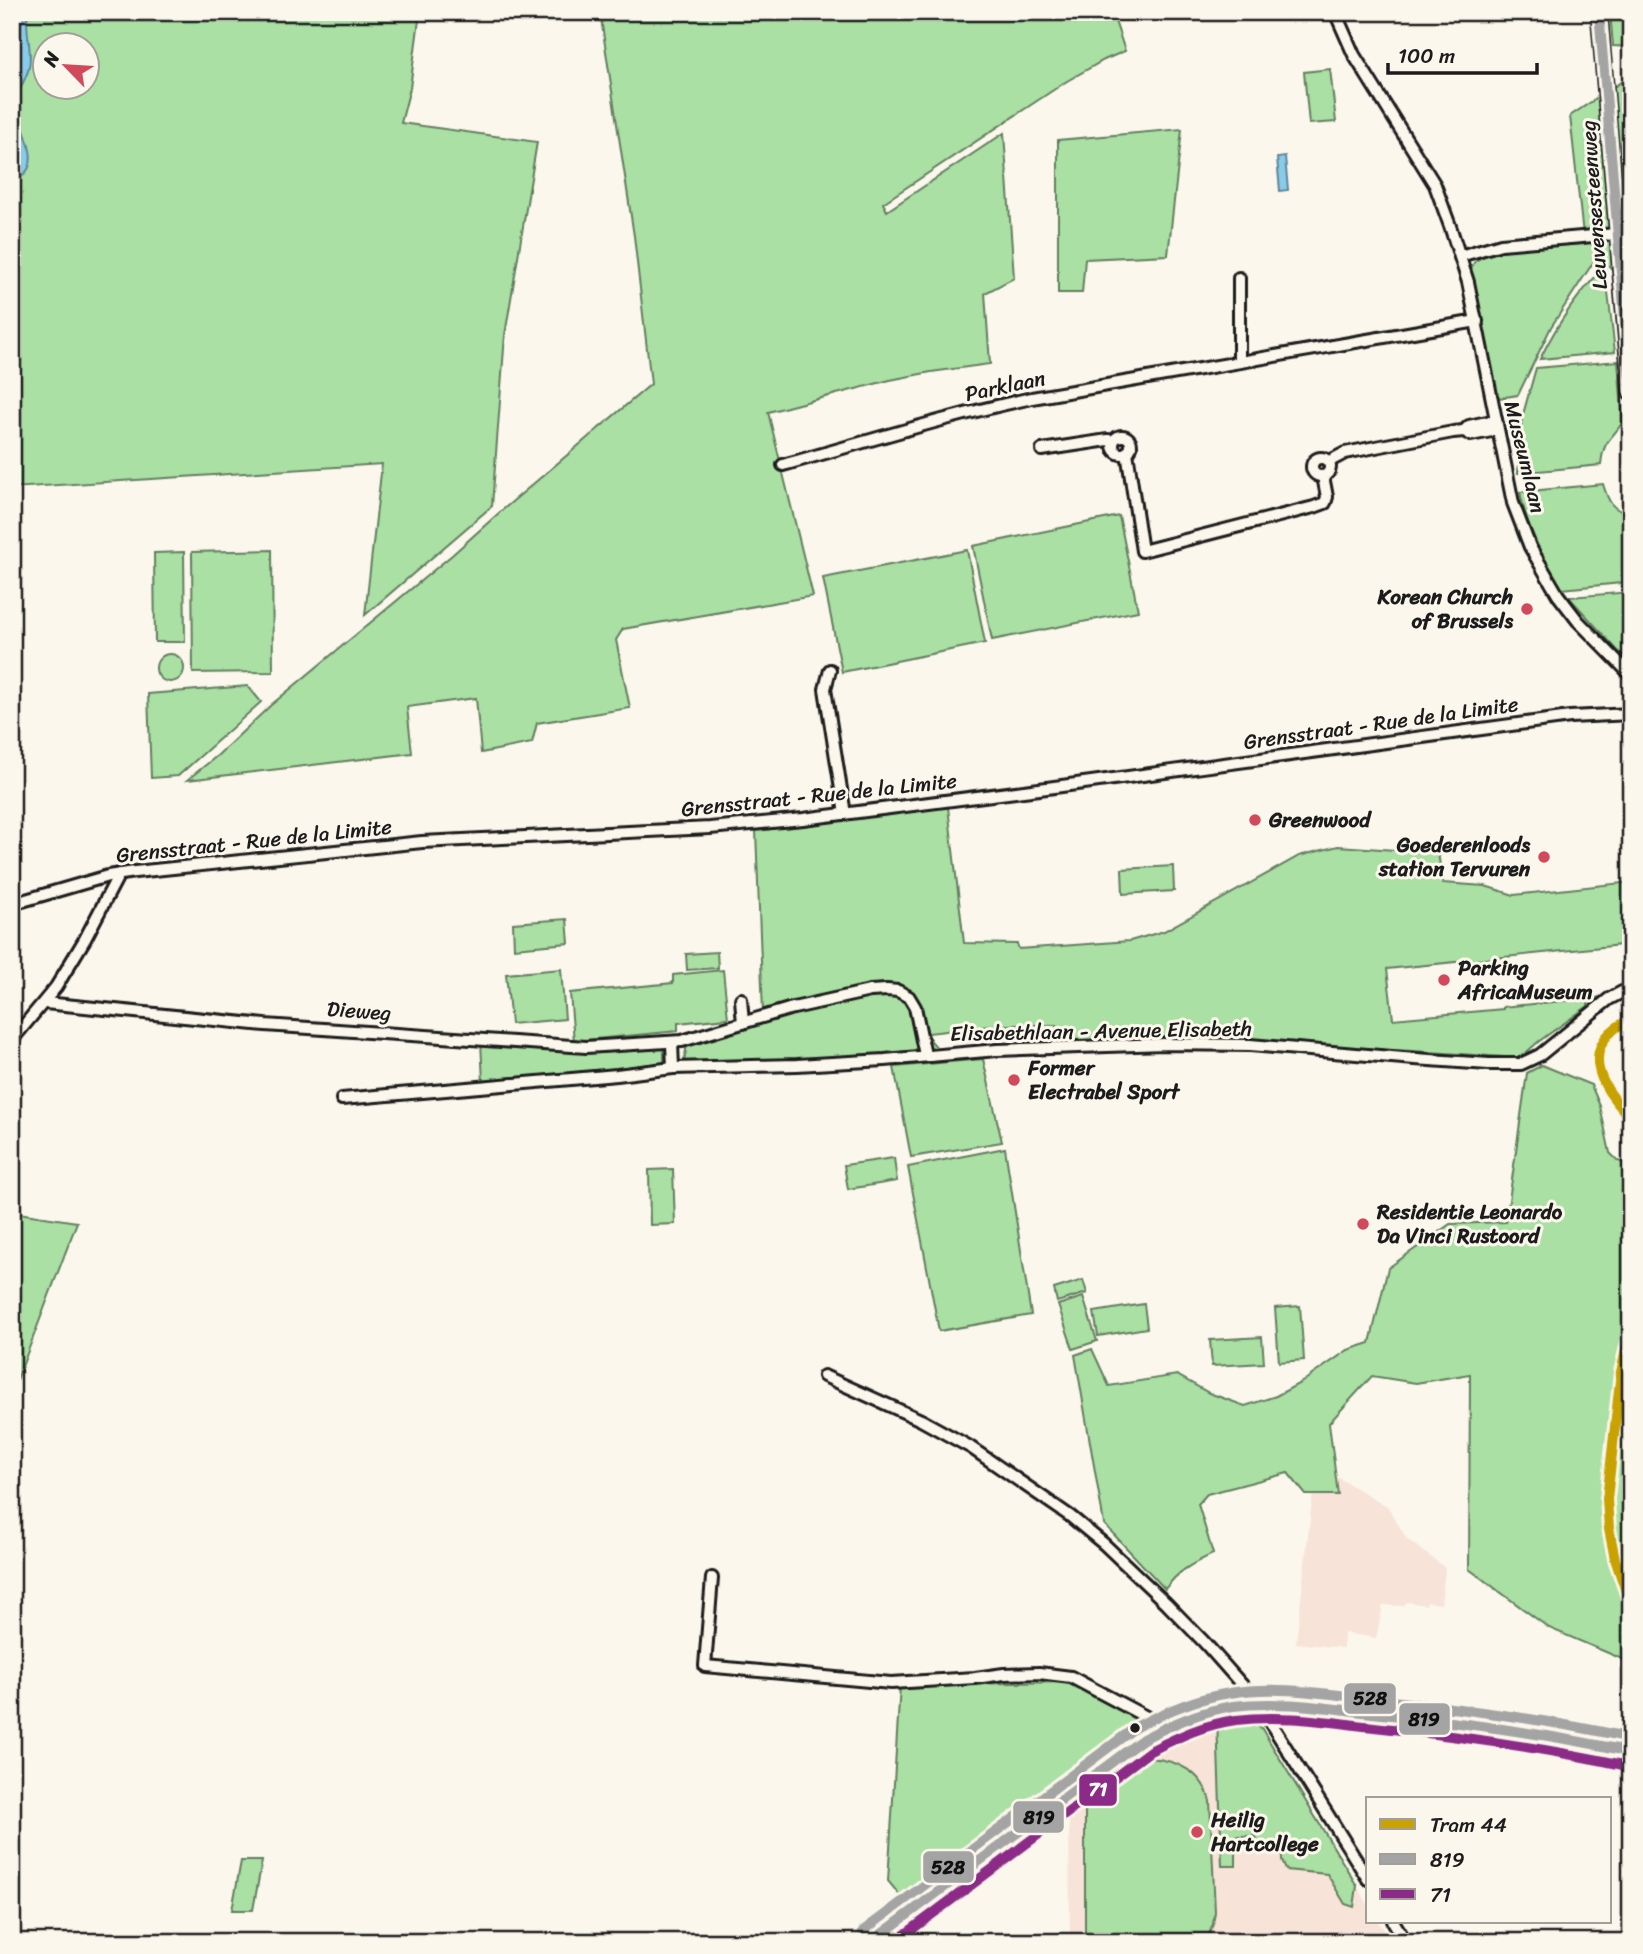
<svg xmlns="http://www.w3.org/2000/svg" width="1643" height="1954" font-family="Sriracha,sans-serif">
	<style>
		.built { fill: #f7e3d8 }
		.green { fill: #aae0a3; stroke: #637e60; stroke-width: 2; fill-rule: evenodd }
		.water { fill: #89ccea; stroke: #5d8698; stroke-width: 2 }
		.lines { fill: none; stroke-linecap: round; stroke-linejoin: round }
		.minor-casing { stroke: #1c1c1c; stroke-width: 16 }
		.major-casing { stroke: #1c1c1c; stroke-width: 19 }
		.minor { stroke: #fbf7ec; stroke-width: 10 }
		.major { stroke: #fbf7ec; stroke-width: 14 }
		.tram { stroke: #1c1c1c; stroke-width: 2 }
		.bus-1-casing { stroke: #fbf7ec; stroke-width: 16 }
		.bus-2-casing { stroke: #fbf7ec; stroke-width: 16 }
		.bus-3-casing { stroke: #fbf7ec; stroke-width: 16 }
		.bus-1 { stroke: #a4a4a4; stroke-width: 10 }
		.bus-2 { stroke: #8c2b87; stroke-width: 10 }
		.bus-3 { stroke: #a4a4a4; stroke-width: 10 }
		.tram-1-casing { stroke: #fbf7ec; stroke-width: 16 }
		.tram-1 { stroke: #c8a206; stroke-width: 10 }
		.poi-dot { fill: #d1495b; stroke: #fbf7ec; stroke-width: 2.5 }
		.bus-dot { fill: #1c1c1c; stroke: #fbf7ec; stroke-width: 2.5 }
		.labels { text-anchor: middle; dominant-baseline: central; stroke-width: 6; stroke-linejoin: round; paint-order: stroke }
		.street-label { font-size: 21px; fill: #1c1c1c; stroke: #fbf7ec }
		.poi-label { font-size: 21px; font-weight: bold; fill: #1c1c1c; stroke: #fbf7ec; text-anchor: start }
		.line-badge { stroke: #fbf7ec; stroke-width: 2.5 }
		.badge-label { font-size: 19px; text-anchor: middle; font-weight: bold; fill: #fff }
		.pale-badge-label { font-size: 19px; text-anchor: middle; font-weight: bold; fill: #111 }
	</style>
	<rect width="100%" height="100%" fill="#fbf7ec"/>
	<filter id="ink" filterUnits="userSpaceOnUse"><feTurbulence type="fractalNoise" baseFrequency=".0143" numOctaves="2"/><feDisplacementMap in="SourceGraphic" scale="14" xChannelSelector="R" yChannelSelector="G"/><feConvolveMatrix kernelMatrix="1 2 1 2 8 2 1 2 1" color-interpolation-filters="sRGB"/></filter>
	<g filter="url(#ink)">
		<g class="built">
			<polygon points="1316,1465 1387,1506 1407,1539 1445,1568 1441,1604 1427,1602 1426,1605 1406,1602 1404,1606 1383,1605 1376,1638 1344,1633 1343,1648 1296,1643"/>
			<polygon points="1227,1716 1242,1717 1252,1721 1262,1729 1368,1904 1368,1921 1378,1921 1392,1942 1070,1942 1069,1803 1125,1760 1175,1732 1201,1722"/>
		</g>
		<g class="green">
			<path d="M12 12H420L410 88 401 123 537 142 505 335 492 506 365 615 382 464 12 488ZM46 46H88V88H46Z"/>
			<polygon points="600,12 1112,12 1125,51 1104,60 1067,81 883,203 887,211 1004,133 1014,278 985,293 990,364 931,372 890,380 768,412 813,596 623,629 616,640 630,708 537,723 532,743 481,753 476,698 407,707 412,753 187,780 218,755 271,705 452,555 500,512 651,384 634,236"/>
			<polygon points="1610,12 1631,12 1631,47 1613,46"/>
			<polygon points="1330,69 1336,122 1309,124 1304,72"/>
			<path d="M1621 82 1631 87V288L1598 255 1551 327 1518 395 1498 398 1471 274C1471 268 1472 263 1477 260 1498 245 1557 247 1584 244L1570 116Z"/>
			<polygon points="1182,129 1168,255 1085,259 1082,293 1058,293 1058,140"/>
			<path d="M1605 267 1615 352 1540 359C1557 324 1577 294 1605 267Z"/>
			<path d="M1618 361 1623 422C1611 440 1603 440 1601 465L1518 473 1522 418 1536 368Z"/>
			<path d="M1603 484C1608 501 1612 511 1631 514V582L1562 589C1543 559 1526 527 1520 492Z"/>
			<polygon points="1119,516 1138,611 992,640 973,546"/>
			<polygon points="272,550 273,672 193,673 192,552"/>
			<polygon points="967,550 985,643 842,672 823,578"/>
			<polygon points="184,552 185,642 155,642 154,553"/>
			<polygon points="1631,592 1631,665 1569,597"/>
			<circle cx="170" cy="668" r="14"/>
			<polygon points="248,686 261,702 178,776 151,778 148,694"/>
			<polygon points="948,807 964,943 1017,944 1019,949 1130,941 1164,931 1299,856 1338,846 1438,853 1443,883 1485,886 1514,895 1631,882 1631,944 1387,969 1393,1019 1503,1009 1503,1007 1602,997 1596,1001 1592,999 1588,1002 1588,1006 1538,1042 1520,1058 1414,1051 1145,1039 1058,1044 1056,1025 999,1025 928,1033 931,1041 938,1049 796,1060 684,1062 688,1037 763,1013 756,831"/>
			<polygon points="1173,866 1174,891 1123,894 1122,869"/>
			<polygon points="567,919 569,943 514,948 513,923"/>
			<polygon points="717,952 718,968 687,970 686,954"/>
			<polygon points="561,969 565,1019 511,1024 506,974"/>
			<polygon points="723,970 728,1018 678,1023 678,1031 574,1041 570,993 673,983 673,975"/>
			<polygon points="481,1041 593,1052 664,1049 664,1065 595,1070 483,1083"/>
			<polygon points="983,1059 1002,1142 911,1157 894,1067"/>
			<path d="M1542 1065 1591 1085 1600 1106 1610 1153 1618 1161 1631 1166V1752H1629L1627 1661 1549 1628 1469 1569 1470 1374 1416 1383 1372 1376 1329 1423 1338 1495H1306L1288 1473 1207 1494 1198 1504 1213 1554C1192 1564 1179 1570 1165 1589L1104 1524 1075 1355 1092 1349 1109 1386 1177 1375 1209 1393 1245 1406 1276 1396 1302 1382 1348 1350 1370 1343 1388 1268 1450 1224 1506 1222 1527 1073Z"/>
			<polygon points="1005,1148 1031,1315 939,1331 908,1167"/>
			<polygon points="894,1158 897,1181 848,1189 844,1165"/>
			<polygon points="673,1169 675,1224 650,1225 649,1170"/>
			<polygon points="12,1212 77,1222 12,1393"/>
			<polygon points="1083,1280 1087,1293 1057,1302 1054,1289"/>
			<polygon points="1083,1297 1097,1341 1073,1349 1058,1305"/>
			<polygon points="1144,1304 1147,1328 1098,1336 1094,1312"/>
			<polygon points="1300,1306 1304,1360 1279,1362 1275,1308"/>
			<polygon points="1262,1337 1264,1363 1212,1366 1210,1340"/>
			<polygon points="1070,1682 1141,1719 1128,1733 907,1904 888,1881 900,1685"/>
			<path d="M1227 1716C1241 1716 1253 1719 1262 1729L1357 1886 1354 1907 1345 1904 1327 1874 1286 1870 1282 1861V1844L1257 1843 1256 1836H1236V1866H1222L1217 1718Z"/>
			<path d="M1149 1758C1177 1760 1203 1772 1210 1801L1215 1912 1213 1924 1206 1942H1085V1794L1093 1792C1105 1770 1125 1760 1149 1758Z"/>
			<polygon points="241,1861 262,1861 253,1910 232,1910"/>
		</g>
		<g class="water">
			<path d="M12 12H28C24 30 33 49 29 67 27 79 17 89 17 103 17 127 46 160 20 178L12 177Z"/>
			<polygon points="1285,157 1288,190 1280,191 1277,158"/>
		</g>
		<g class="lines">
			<g class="minor-casing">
				<g id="minor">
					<polyline points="1335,12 1354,55 1435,185 1450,226 1468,282 1513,503 1530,547 1558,595 1578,621 1631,675"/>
					<polyline points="1460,256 1501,244 1616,234"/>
					<polyline points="1239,278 1239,362"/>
					<polyline points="1464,431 1469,426 1496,420"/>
					<circle cx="1122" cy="445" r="9"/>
					<polyline points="1042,450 1108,440 1113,441"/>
					<polyline points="1127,452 1142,551 1314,507 1325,503 1327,497 1323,476"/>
					<circle cx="1321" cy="467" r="9"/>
					<polyline points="1328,462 1345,453 1453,432 1464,431 1471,435 1497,430"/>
					<path d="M783 465C866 442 948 416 1032 398L1477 321"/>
					<polyline points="830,670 825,689 845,814"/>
					<polyline points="12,904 108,876 135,872 422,842 710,828 803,819 1047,788 1570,717 1631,714"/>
					<polyline points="741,999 743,1023"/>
					<polyline points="45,1003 265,1025 586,1047 682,1041 789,1009 870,991 887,990 898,991 909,997 915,1007 925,1055"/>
					<polyline points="12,1040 56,987 85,939 119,874"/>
					<polyline points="672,1043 673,1068"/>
					<polyline points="342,1099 617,1075 673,1068 797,1065 885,1060 997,1050 1164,1044 1250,1045 1415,1059 1489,1064 1521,1064 1540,1055 1609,999 1622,992 1631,990"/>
					<polyline points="824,1376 921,1420 970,1447 1070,1516 1104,1544 1166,1603 1204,1642 1258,1703 1368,1879"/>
					<polyline points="712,1578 705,1666 891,1683 975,1678 1004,1674 1039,1673 1071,1677 1165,1727"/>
					<polyline points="1393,1921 1406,1942"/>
					<path d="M871 1942 1143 1739C1197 1709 1232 1702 1293 1704 1406 1717 1520 1726 1631 1752"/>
				</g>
			</g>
			<g class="major-casing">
				<polyline id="major" points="1599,12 1631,393"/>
			</g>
			<use href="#minor" class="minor"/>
			<use href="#major" class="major"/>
			<path class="tram" d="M1624 1110C1608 1080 1583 1042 1631 1025"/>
			<g class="bus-1-casing">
				<g id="bus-1">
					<polyline points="1599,12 1631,390"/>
					<path d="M871 1942 1143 1739C1172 1724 1201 1711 1233 1706 1279 1700 1326 1708 1372 1713 1459 1722 1545 1733 1631 1752"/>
				</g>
			</g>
			<g class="bus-2-casing">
				<path id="bus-2" d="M895 1942 1150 1751C1178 1737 1205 1724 1236 1720 1282 1714 1328 1722 1374 1727 1460 1736 1544 1748 1628 1766"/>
			</g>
			<g class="bus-3-casing">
				<path id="bus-3" d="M863 1931 1136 1727C1166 1711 1196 1698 1230 1693 1278 1685 1326 1694 1373 1699 1460 1708 1546 1719 1631 1738"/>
			</g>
			<use href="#bus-1" class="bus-1"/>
			<use href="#bus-2" class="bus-2"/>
			<use href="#bus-3" class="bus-3"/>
			<g class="tram-1-casing">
				<g id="tram-1">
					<path d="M1631 1019C1599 1034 1588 1058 1608 1090 1615 1101 1624 1110 1631 1121"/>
					<polyline points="1631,1329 1621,1372 1607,1499 1609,1529 1615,1559 1631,1606"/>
				</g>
			</g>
			<use href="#tram-1" class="tram-1"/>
		</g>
	</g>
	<g class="poi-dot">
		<circle cx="1527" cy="609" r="7"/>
		<circle cx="1255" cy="820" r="7"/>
		<circle cx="1544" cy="857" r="7"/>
		<circle cx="1444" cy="980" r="7"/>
		<circle cx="1014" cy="1080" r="7"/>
		<circle cx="1363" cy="1224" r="7"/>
		<circle cx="1197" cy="1832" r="7"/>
	</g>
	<circle class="bus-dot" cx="1135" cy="1728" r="6"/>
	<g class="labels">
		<g class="street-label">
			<text transform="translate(1594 205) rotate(-94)">Leuvensesteenweg</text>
			<text transform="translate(1005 386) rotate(-12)">Parklaan</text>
			<text transform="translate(1525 457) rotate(76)">Museumlaan</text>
			<text transform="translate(1381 723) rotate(-8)">Grensstraat - Rue de la Limite</text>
			<text transform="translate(819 795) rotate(-6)">Grensstraat - Rue de la Limite</text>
			<text transform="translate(254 841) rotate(-6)">Grensstraat - Rue de la Limite</text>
			<text transform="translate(359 1011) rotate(4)">Dieweg</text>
			<text transform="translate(1101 1031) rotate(-1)">Elisabethlaan - Avenue Elisabeth</text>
		</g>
		<g class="poi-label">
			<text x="1513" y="597" text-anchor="end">Korean Church<tspan x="1513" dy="24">of Brussels</tspan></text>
			<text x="1269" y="820">Greenwood</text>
			<text x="1530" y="845" text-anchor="end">Goederenloods<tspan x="1530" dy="24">station Tervuren</tspan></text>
			<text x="1458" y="968">Parking<tspan x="1458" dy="24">AfricaMuseum</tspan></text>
			<text x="1028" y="1068">Former<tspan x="1028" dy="24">Electrabel Sport</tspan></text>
			<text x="1377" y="1212">Residentie Leonardo<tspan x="1377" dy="24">Da Vinci Rustoord</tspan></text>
			<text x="1211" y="1820">Heilig<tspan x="1211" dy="24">Hartcollege</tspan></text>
		</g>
	</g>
	<g class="line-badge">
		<rect x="1343" y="1682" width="54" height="33" rx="7" fill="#a4a4a4"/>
		<rect x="1398" y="1702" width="53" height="34" rx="7" fill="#a4a4a4"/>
		<rect x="1078" y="1773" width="40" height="34" rx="7" fill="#8c2b87"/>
		<rect x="1012" y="1800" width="53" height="34" rx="7" fill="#a4a4a4"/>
		<rect x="922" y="1850" width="53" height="34" rx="7" fill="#a4a4a4"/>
	</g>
	<g class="badge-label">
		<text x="1098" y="1796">71</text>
	</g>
	<g class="pale-badge-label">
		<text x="1370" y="1705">528</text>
		<text x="1424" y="1726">819</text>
		<text x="1039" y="1824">819</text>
		<text x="948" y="1874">528</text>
	</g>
	<rect width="1643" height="1954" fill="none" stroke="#fbf7ec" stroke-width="42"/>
	<rect x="21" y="21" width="1601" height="1912" fill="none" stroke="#1c1c1c" stroke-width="2.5" filter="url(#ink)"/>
	<rect x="1366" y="1797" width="245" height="126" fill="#fbf7ec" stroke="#a29f99" stroke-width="2"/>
	<rect x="1380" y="1819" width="35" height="10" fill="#c8a206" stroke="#a29f99" stroke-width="2"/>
	<text x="1430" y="1832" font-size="21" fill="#1c1c1c">Tram 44</text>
	<rect x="1380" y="1854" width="35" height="10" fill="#a4a4a4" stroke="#a29f99" stroke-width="2"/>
	<text x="1430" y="1867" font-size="21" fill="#1c1c1c">819</text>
	<rect x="1380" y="1889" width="35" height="10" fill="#8c2b87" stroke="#a29f99" stroke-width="2"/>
	<text x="1430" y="1902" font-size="21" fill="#1c1c1c">71</text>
	<g transform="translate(66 66) rotate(295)"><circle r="33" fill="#fbf7ec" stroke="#a29f99" stroke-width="2"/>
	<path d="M0-5L12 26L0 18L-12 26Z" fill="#d1495b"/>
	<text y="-10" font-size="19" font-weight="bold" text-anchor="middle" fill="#1c1c1c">N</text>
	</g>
	<path d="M1388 63v10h149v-10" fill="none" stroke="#1c1c1c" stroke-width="3.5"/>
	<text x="1398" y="63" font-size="21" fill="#1c1c1c" stroke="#fbf7ec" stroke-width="5" paint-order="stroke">100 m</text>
</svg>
